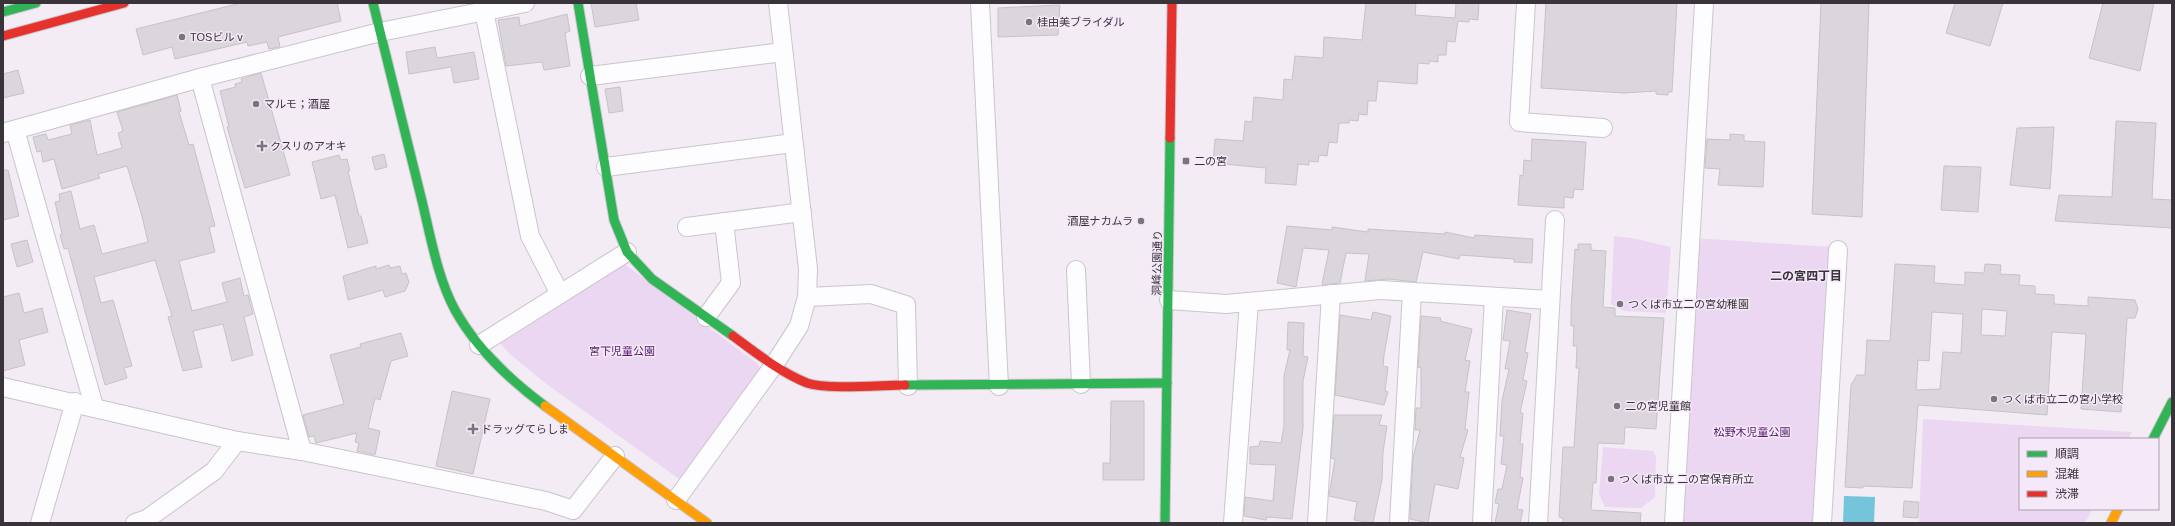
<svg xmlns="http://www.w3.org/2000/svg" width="2175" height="526" font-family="Helvetica,'Noto Sans JP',sans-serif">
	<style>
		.green { fill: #ecd7f3 }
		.water { fill: #74c4da }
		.building { fill: #dbd6dc; stroke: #c7c2c9; fill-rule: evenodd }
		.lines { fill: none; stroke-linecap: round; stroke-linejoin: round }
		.street-casing { stroke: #cac5cc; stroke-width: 20 }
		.fast-casing { stroke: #cac5cc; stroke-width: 11 }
		.slow-casing { stroke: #cac5cc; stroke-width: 11 }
		.jam-casing { stroke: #cac5cc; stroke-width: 11 }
		.street { stroke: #fdfcfe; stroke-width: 18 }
		.fast { stroke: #30b455; stroke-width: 9 }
		.slow { stroke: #ff9f0a; stroke-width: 9 }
		.jam { stroke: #e5322d; stroke-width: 9 }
		.poi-dot { fill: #7a747b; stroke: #f4e8f9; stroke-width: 1.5 }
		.labels { text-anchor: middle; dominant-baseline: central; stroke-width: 3; stroke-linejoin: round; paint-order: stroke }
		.poi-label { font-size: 11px; fill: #39343a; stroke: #f4e8f9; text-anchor: start }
		.street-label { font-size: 11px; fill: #39343a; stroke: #f4e8f9 }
		.park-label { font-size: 11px; fill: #561868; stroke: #f4e8f9 }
		.neighbourhood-label { font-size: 12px; font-weight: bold; fill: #39343a; stroke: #f4e8f9 }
	</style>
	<rect width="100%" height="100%" fill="#f3ecf5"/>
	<g class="green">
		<polygon points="1614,236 1632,238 1671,247 1666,313 1624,311 1611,304"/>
		<polygon points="1695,238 1831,247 1814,523 1678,523"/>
		<polygon points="622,262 758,364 761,371 682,481 545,383 511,355 498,341"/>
		<polygon points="1923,419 2132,432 2128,439 2020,439 2020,509 2092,509 2085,523 1919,523"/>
		<polygon points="1603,447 1653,451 1656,456 1655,497 1641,508 1605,507 1599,494"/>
	</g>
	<polygon class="water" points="1844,496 1875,497 1874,523 1843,523"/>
	<g class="building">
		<polygon points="241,3 337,3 341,21 278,37 280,47 269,49 267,42 248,46 247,42 175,59 172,47 143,55 136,29"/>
		<polygon points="591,3 636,3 639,20 595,27"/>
		<polygon points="1366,3 1416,3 1415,15 1455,18 1456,3 1479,3 1478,20 1469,19 1469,22 1458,21 1455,42 1447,41 1446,55 1438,55 1438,62 1429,61 1429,64 1418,63 1417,84 1378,81 1376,101 1368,101 1367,115 1359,114 1358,121 1349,120 1349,123 1339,123 1337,143 1329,142 1327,156 1319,155 1318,162 1309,161 1309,165 1298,164 1296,185 1265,183 1266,168 1213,163 1215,139 1243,141 1245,121 1252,122 1254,97 1283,100 1284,79 1292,80 1295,56 1323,58 1324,37 1362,40"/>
		<polygon points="1546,3 1677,3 1672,92 1668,92 1668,95 1656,94 1656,91 1624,93 1541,88"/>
		<polygon points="1821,3 1869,3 1862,217 1812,214"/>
		<polygon points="1955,3 2003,3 1990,46 1946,33"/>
		<polygon points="2103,3 2154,3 2140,71 2089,58"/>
		<polygon points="1060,5 1058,35 998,37 998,8"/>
		<polygon points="567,14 570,31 565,33 570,66 544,70 542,62 506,66 498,20 519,17 520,26"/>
		<polygon points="435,47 437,58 474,52 479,79 454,83 451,67 409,74 406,52"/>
		<polygon points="18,70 24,93 3,98 3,74"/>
		<polygon points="261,73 290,175 245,188 227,127 229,127 220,91 236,87 235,84 242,82 241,79"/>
		<polygon points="620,87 623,111 609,113 605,89"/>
		<polygon points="177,95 181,111 179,112 189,145 193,144 215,226 209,227 215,252 179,261 192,311 227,302 222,283 240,278 244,296 248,295 253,314 244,317 253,355 232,361 223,324 193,331 202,367 183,371 168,317 172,316 155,260 94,277 101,303 113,300 132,366 124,368 127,378 105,385 68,248 64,249 60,235 62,234 55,202 60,201 59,194 71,191 80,229 94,225 102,254 148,242 142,216 127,166 98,174 100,178 62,189 54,159 43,162 41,151 37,152 33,137 46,134 48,140 72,134 70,125 90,120 97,155 122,148 118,133 123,131 117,112"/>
		<polygon points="2116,121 2156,123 2152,199 2172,200 2172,228 2055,221 2059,195 2112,197"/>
		<polygon points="2054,127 2050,189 2010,185 2017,128"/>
		<polygon points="1730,134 1744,135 1744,141 1765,142 1763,187 1718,185 1720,169 1705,168 1707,139 1730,140"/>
		<polygon points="1532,139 1586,142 1583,190 1574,189 1573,198 1564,197 1564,208 1518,205 1520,175 1523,176 1524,160 1531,161"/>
		<polygon points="384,154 387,167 375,170 372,157"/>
		<polygon points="339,155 341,160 347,159 350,171 348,171 359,216 361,216 368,243 348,248 335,195 321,199 312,162"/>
		<polygon points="1944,166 1981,167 1978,212 1941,210"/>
		<polygon points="3,170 8,170 19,216 3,220"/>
		<polygon points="1287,226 1332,230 1332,227 1368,232 1368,229 1445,234 1445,232 1474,238 1475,235 1533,239 1532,263 1514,262 1514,259 1460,255 1459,259 1423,252 1416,282 1389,279 1365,281 1369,254 1346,253 1340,283 1324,285 1322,284 1329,250 1303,248 1296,287 1277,283"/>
		<polygon points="27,240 33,262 17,267 11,244"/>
		<polygon points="1578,244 1591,244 1591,250 1606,251 1603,307 1615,308 1615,316 1664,318 1656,429 1625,427 1624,444 1598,443 1596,483 1593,483 1591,510 1641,513 1640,523 1563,523 1563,518 1559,517 1563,447 1574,447 1579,368 1576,368 1577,346 1573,346 1574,326 1571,326 1571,309 1575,249 1578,250"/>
		<path d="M1895 264 1935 266 1934 283 1965 285V272L1984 273 1985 264 2001 265 2000 274 2020 275 2019 285 2035 286V294L2054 295V304L2088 306V297L2135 300 2138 309 2135 318H2127L2121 412 2081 409 2086 334 2052 332 2047 415 1918 405 1912 488 1863 486V488L1845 487 1851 385 1857 375H1865L1867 340 1890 341ZM1982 309 2007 311 2005 336 1981 335ZM1932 312 1963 314 1961 353 1943 352 1940 389 1916 390 1918 360 1929 361Z"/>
		<polygon points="389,265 390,268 400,266 402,274 406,273 409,282 405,291 385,297 383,290 348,300 343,276 376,266 376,269"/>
		<polygon points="19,293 24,313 42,308 48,332 19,340 25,365 3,371 3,297"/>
		<polygon points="1507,310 1531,314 1525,352 1528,353 1523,380 1527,381 1520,413 1523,413 1520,444 1523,444 1520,477 1523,478 1517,509 1523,510 1520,523 1495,523 1499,504 1495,503 1498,489 1502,489 1507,465 1501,464 1504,436 1500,436 1502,401 1509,369 1505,369 1510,341 1503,340"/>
		<polygon points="1373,312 1391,316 1384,355 1383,366 1388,367 1385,391 1388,392 1384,405 1335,395 1340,315 1371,320"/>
		<polygon points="1421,316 1441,318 1440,321 1472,329 1465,360 1470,361 1465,392 1469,392 1465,429 1468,430 1460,457 1464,458 1458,489 1435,484 1428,523 1410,519 1413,458 1420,430 1415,430 1416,408 1421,408 1421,368 1418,367"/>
		<polygon points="1288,322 1304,323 1303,356 1308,357 1303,381 1303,428 1292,519 1267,517 1266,520 1244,516 1245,497 1273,501 1276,465 1250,464 1250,447 1259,446 1260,441 1281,443 1284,426 1284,376 1290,350 1287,350"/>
		<polygon points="401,333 408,356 391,361 380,400 375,398 368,428 380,431 375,455 357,451 359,443 355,442 357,433 316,443 314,436 309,437 303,415 344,404 330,355 361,347 360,344"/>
		<polygon points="452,391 490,399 473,474 436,466"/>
		<polygon points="1111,401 1144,401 1144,480 1103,480 1103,463 1110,463"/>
		<polygon points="1334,415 1382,415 1379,425 1387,426 1383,452 1382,480 1373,523 1354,520 1357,502 1329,496 1335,459 1331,458"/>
		<polygon points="1904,501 1919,502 1918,518 1903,517"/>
	</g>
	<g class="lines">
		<g class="street-casing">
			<g id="street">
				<polyline points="980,3 999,386"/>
				<polyline points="1526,3 1519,122 1603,128"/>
				<polyline points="484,11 530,236 560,294"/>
				<polyline points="590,76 783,52"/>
				<polyline points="200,78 302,451"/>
				<polyline points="15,130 94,406"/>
				<polyline points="3,133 200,78 380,32 525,3"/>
				<polyline points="606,167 793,143"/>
				<polyline points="687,227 802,212"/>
				<polyline points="1076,270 1081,384"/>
				<polyline points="807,297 871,294 906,305 908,386"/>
				<polyline points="1169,300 1226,304 1380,290 1550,300"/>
				<polyline points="706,317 731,283 724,222"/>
				<polyline points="479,345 627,252"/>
				<polyline points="3,387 237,441 302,451 546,501 573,510 615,456"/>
				<polyline points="676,500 774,365 799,326 807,297 808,269 778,3"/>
				<polyline points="40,523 75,402"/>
				<polyline points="135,523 147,519 214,471 237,441"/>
				<polyline points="1233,523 1249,302"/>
				<polyline points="1317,523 1331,294"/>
				<polyline points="1399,523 1412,292"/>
				<polyline points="1482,523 1494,297"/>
				<polyline points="1538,523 1555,220"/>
				<polyline points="1674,523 1704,3"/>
				<polyline points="1822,523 1838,250"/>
			</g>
		</g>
		<g class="fast-casing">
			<g id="fast">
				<path d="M373 3C389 68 405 132 421 197 430 233 437 277 455 310 476 348 510 380 545 406"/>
				<polyline points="578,3 614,220 627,252 652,279 733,336"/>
				<polyline points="3,12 36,3"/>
				<polyline points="905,385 1167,383"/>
				<polyline points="2153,439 2172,402"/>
				<polyline points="1165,523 1170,138"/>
			</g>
		</g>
		<g class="slow-casing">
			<g id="slow">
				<polyline points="545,406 707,523"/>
				<polyline points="2111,523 2118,509"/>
			</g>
		</g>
		<g class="jam-casing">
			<g id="jam">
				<polyline points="3,36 124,3"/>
				<polyline points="1170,138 1172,3"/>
				<path d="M733 336C756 353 780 372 807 383 827 390 882 385 905 385"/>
			</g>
		</g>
		<use href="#street" class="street"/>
		<use href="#fast" class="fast"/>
		<use href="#slow" class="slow"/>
		<use href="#jam" class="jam"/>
	</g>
	<g class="poi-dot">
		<circle cx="1029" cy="22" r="4"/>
		<circle cx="182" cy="37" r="4"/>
		<circle cx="256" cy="104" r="4"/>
		<path d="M260 140h4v4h4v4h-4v4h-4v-4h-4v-4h4z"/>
		<rect x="1182" y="157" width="8" height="8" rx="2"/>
		<circle cx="1141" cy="221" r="4"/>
		<circle cx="1620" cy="304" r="4"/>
		<circle cx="1994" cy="399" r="4"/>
		<circle cx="1617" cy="406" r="4"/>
		<path d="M471 423h4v4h4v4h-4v4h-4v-4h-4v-4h4z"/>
		<circle cx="1611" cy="479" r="4"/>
	</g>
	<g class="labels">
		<g class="poi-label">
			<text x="1037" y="22">桂由美ブライダル</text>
			<text x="190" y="37">TOSビルⅴ</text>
			<text x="264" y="104">マルモ；酒屋</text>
			<text x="270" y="146">クスリのアオキ</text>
			<text x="1194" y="161">二の宮</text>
			<text x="1133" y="221" text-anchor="end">酒屋ナカムラ</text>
			<text x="1628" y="304">つくば市立二の宮幼稚園</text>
			<text x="2002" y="399">つくば市立二の宮小学校</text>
			<text x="1625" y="406">二の宮児童館</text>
			<text x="481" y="429">ドラッグてらしま</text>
			<text x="1619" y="479">つくば市立 二の宮保育所立</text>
		</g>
		<g class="street-label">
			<text transform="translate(1157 263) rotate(-89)">洞峰公園通り</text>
		</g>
		<g class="park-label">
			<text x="622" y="351">宮下児童公園</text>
			<text x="1752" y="432">松野木児童公園</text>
		</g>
		<g class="neighbourhood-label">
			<text x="1806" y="276">二の宮四丁目</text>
		</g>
	</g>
	<rect width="2175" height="526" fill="none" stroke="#39343a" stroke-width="8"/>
	<rect x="2019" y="438" width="140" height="72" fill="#f4e8f9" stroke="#a9a0ad"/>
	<rect x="2027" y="451" width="20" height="6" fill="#30b455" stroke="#a9a0ad"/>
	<text x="2055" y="458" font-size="12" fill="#39343a">順調</text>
	<rect x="2027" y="471" width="20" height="6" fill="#ff9f0a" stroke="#a9a0ad"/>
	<text x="2055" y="478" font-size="12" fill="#39343a">混雑</text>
	<rect x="2027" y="491" width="20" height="6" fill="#e5322d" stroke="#a9a0ad"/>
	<text x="2055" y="498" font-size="12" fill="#39343a">渋滞</text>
</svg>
